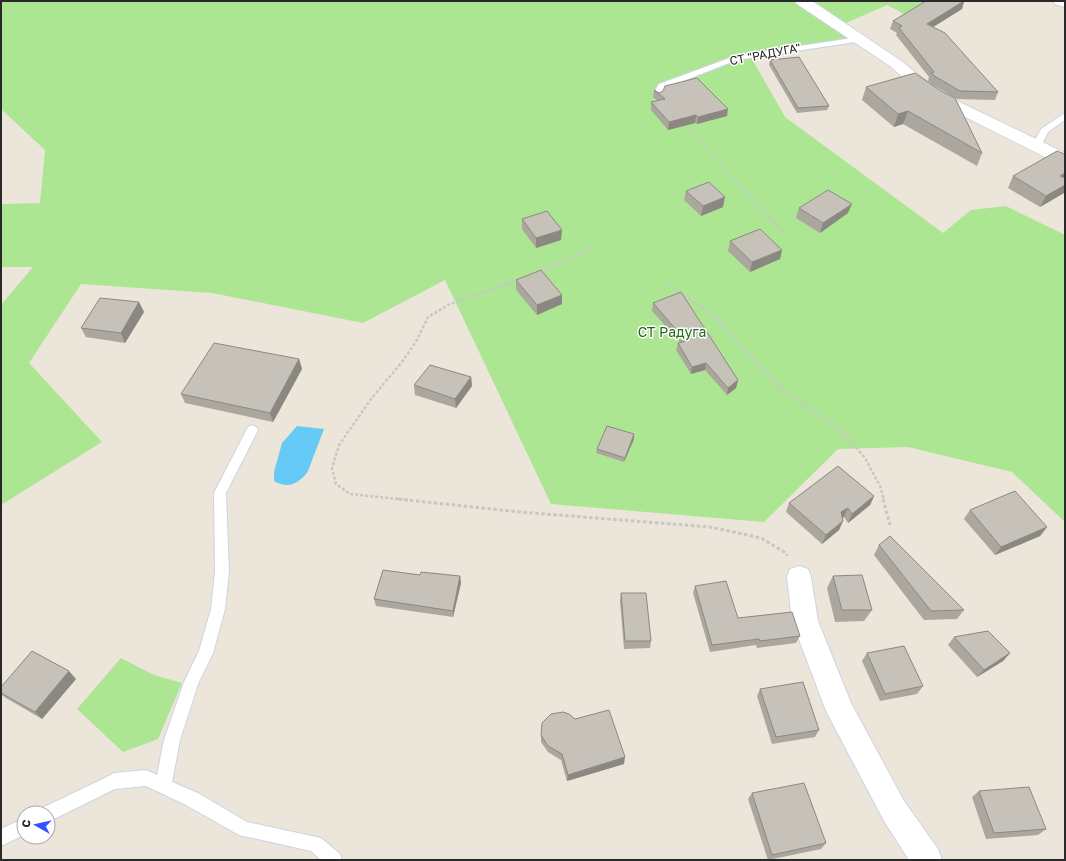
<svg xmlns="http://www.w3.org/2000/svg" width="1066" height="861" font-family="'Golos Text',sans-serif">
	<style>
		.green { fill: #ace692 }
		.water { fill: #65caf5 }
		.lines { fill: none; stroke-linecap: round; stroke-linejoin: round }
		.lane-casing { stroke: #cfd2e3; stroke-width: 2 }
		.street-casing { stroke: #cfd2e3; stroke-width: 2 }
		.path-far2 { stroke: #c7c7c7; stroke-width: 2; stroke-dasharray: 2 1.5; stroke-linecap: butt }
		.path-far1 { stroke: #c7c7c7; stroke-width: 2.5; stroke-dasharray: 3 2; stroke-linecap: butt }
		.path { stroke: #c7c7c7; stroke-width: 3; stroke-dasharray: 3.5 2.5; stroke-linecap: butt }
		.lane { fill: #fff; fill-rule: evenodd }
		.street { fill: #fff; fill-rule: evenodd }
		.wall { fill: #aba79f }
		.shaded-wall { fill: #8b8882 }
		.building { fill: #c7c2b9; stroke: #8b8882 }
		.labels { text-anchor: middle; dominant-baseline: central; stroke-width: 3; stroke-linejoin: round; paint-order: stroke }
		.far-street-label { font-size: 12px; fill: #292929; stroke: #fff }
		.park-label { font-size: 14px; fill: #246915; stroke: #fff }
	</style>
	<rect width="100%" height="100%" fill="#ece5d9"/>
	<g class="green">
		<polygon points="1,1 932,1 914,19 887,5 846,23 868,39 860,42 752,59 785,117 943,233 971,210 1006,206 1065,235 1065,522 1012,472 908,447 838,449 764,522 551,504 445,280 363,323 212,293 81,284 29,363 102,442 1,505 1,305 33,267 1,267 1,204 40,203 45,150 1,109"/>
		<polygon points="121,658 154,675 182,683 158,739 123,752 77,709"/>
	</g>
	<path class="water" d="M297 426 324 429 308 471C300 483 288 490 274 481V472L282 443Z"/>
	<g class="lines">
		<g class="lane-casing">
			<g id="lane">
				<polygon points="859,37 863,39 862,41 737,60 665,88 661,98 658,99 654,96 654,92 659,84 735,56"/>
				<polygon points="1065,113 1065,120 1048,132 1040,148 1034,148 1032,146 1041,129"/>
				<polygon points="252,425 256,427 258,430 226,493 229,571 225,609 213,653 198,684 180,740 172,782 198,793 247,822 321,838 340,854 342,860 321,860 311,851 239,835 186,805 146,786 115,789 48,822 48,813 40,813 42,808 109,776 114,773 146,770 157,775 164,740 184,682 199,651 211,609 215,571 214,493 248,427"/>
				<polygon points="24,818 24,835 1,846 1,829"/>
			</g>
		</g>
		<g class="street-casing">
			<g id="street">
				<polygon points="795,1 812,1 900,60 932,86 949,97 1065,153 1065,165 1059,164 937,103 920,92 890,66 797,4"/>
				<polygon points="1053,1 1065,1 1065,7 1055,4"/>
				<polygon points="799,566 808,569 811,577 818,621 851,703 904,801 938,849 942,860 909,860 884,821 826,711 792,621 787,577 790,569"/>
			</g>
		</g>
		<polyline class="path-far2" points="684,124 771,219"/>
		<g class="path-far1">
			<polyline points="770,218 786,235"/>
			<polyline points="539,272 591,248"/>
			<polyline points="668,285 714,316 783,390 843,432 865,458 880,486 884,500"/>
			<polyline points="408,500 350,494 336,484 332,468 339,445 371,399 402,362 417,340 428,317 450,304 518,280"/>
		</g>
		<g class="path">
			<polyline points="398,499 520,512 710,527 761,538 786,553 787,556"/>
			<polyline points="883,499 890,525"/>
		</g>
		<use href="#lane" class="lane"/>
		<use href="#street" class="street"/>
	</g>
	<g class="wall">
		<polygon points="964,1 962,9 933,27 998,92 995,100 957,99 933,85 928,81 929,77 896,35 897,33 890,29 893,21"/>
		<polygon points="770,60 829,106 827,110 797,113 769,65"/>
		<polygon points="866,87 982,153 977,166 903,124 894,127 862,100"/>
		<polygon points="654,90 659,93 727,116 697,124 695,123 668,130 651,110 651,102 658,101 653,97"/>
		<polygon points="1013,176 1064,193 1040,207 1008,188"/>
		<polygon points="686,191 723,207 701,216 684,200"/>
		<polygon points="799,208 848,213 820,233 796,218"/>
		<polygon points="522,219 561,240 536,248 522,229"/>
		<polygon points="730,241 782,250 780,259 750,272 728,251"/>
		<polygon points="516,280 562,304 537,315 516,290"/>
		<polygon points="139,302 144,312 125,343 86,337 81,328"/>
		<polygon points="653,303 738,380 736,388 727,395 705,370 691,374 676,350 678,343 680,342 652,311"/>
		<polygon points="299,359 302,369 273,422 185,403 181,394"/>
		<polygon points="471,377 472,386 456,408 415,395 414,385"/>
		<polygon points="634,439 624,462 596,453 597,449"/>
		<polygon points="874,496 870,505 848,523 844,517 842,518 843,521 839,530 822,544 786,512 789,503"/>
		<polygon points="970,510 1047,527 1040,536 995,555 964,519"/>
		<polygon points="879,545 964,610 957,619 924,620 874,555"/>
		<polygon points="420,575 460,576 461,583 453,617 376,606 374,599"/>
		<polygon points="833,576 872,610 864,621 835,622 827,588"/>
		<polygon points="695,586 738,618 800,636 796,643 757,648 756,645 710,652 693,593"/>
		<polygon points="621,593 651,641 650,648 624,649 620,601"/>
		<polygon points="954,637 1010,653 1003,661 977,677 948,645"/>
		<polygon points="867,653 923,686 917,694 880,701 862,661"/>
		<polygon points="76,679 42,719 6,698 1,694 1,687"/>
		<polygon points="760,689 819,730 815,737 772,744 757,696"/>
		<polygon points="541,735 624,764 567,781 561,760 548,752 541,742"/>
		<polygon points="979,791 1046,829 1038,835 986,839 972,797"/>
		<polygon points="752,793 826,843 821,849 768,860 748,799"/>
	</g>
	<g class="shaded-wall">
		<polygon points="964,1 962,9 925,32 927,24"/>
		<polygon points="728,109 727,116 697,124 698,117"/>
		<polygon points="908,111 903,124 894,127 898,114"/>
		<polygon points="696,115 695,123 668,130 669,122"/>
		<polygon points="1065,173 1065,180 1060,176"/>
		<polygon points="1065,185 1065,191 1064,193 1040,207 1046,196"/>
		<polygon points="725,197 723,207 701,216 703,206"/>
		<polygon points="852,204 848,213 820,233 823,223"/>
		<polygon points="562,230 561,240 536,248 536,238"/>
		<polygon points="782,250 780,259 750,272 752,262"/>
		<polygon points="562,295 562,304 537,315 537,305"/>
		<polygon points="139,302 144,312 125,343 121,333"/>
		<polygon points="299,359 302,369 273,422 270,413"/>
		<polygon points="706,363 705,370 691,374 692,367"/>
		<polygon points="471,377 472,386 456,408 455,399"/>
		<polygon points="738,380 736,388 727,395 728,388"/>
		<polygon points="634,434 634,439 624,462 625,458"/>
		<polygon points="874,496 870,505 848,523 852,514"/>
		<polygon points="848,508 844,517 836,521 841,512"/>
		<polygon points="843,521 839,530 822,544 826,535"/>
		<polygon points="1047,527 1040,536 995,555 1001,547"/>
		<polygon points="460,576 461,583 453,617 453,611"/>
		<polygon points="1010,653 1003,661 977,677 984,670"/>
		<polygon points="69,671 76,679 42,719 35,712"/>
		<polygon points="625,757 624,764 567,781 568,775"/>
	</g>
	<g class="building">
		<polygon points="926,1 964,1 927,24 945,33 998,92 960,91 936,77 931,73 934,72 899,28 902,26 893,21"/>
		<polygon points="799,57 829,106 798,108 770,60"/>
		<polygon points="915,73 941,91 955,98 982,153 908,111 898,114 866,87"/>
		<polygon points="697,78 728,109 698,117 696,115 669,122 651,102 665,99 654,90 659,93 663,91 665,86"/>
		<polygon points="1057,151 1065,154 1065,173 1060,176 1065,178 1065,185 1046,196 1013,176"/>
		<polygon points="709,182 725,197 703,206 686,191"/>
		<polygon points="828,190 852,204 823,223 799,208"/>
		<polygon points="547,211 562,230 536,238 522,219"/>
		<polygon points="760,229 782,250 752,262 730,241"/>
		<polygon points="541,270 562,295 537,305 516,280"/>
		<polygon points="681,292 738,380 728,388 706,363 692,367 678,343 686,341 653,303"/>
		<polygon points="100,298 139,302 121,333 81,328"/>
		<polygon points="214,343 299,359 270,413 181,394"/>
		<polygon points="430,365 471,377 455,399 414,385"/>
		<polygon points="607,426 634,434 625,458 597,449"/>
		<polygon points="838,466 874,496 852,514 848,508 841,512 843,521 826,535 789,503"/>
		<polygon points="1015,491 1047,527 1001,547 970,510"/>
		<polygon points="890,536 964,610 931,611 879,545"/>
		<polygon points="383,570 420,575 421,572 460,576 453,611 374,599"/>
		<polygon points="862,575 872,610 842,610 833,576"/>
		<polygon points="726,581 738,618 792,612 800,636 760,641 759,639 712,645 695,586"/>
		<polygon points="621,593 646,593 651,641 625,641"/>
		<polygon points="988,631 1010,653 984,670 954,637"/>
		<polygon points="904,646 923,686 885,694 867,653"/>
		<polygon points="32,651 69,671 35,712 1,693 1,687"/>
		<polygon points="803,682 819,730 776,737 760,689"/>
		<polygon points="609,710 625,757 568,775 562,754 548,746 541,735 542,723 551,714 563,712 569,714 575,719"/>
		<polygon points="804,783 826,843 772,855 752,793"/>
		<polygon points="1029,787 1046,829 994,833 979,791"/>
	</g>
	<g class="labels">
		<g class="far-street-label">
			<text transform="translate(765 54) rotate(-11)">СТ "РАДУГА"</text>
		</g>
		<g class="park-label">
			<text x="672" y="331">СТ Радуга</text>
		</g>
	</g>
	<rect width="1066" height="861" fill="none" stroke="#292929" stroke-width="4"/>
	<g transform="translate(36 825) rotate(278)"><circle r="19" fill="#ffffff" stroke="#a9a9a9"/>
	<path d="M0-3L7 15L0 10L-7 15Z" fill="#3452ff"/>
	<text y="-6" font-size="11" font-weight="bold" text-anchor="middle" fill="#292929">С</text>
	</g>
</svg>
